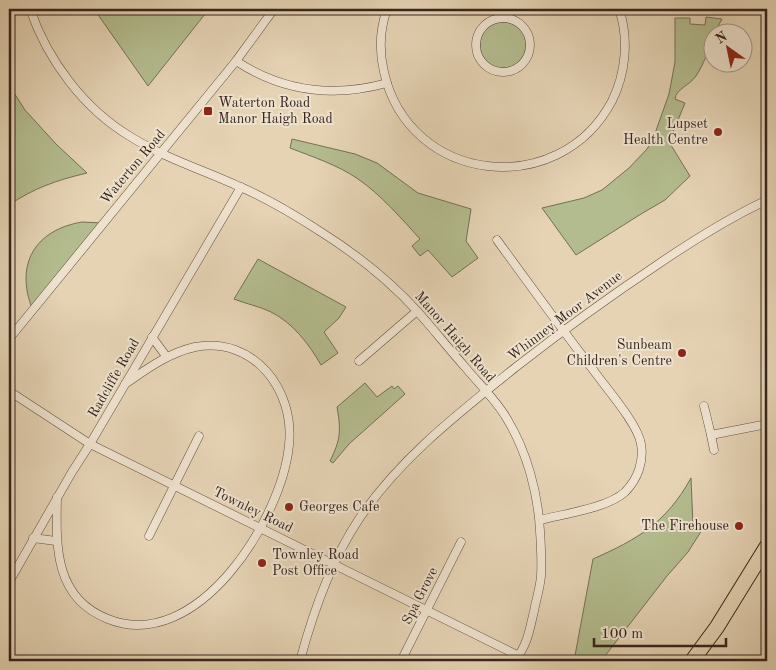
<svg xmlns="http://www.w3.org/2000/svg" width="776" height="670" font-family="'Old Standard TT',serif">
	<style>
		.green { fill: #b3bc8e; stroke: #747056 }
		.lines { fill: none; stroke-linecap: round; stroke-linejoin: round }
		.minor-casing { stroke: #625043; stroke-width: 9 }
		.trunk-casing { stroke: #36251d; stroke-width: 16 }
		.minor { stroke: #eee2ce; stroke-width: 8 }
		.trunk { stroke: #e5d3b4; stroke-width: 14 }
		.poi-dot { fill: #8f2418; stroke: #eee2ce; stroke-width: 2 }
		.labels { text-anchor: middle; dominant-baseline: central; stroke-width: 4; stroke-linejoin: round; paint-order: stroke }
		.poi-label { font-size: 14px; fill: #36251d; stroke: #eee2ce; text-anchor: start }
		.street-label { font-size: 14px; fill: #36251d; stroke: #eee2ce }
	</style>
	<rect width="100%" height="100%" fill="#e5d3b4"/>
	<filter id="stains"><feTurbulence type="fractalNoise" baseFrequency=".004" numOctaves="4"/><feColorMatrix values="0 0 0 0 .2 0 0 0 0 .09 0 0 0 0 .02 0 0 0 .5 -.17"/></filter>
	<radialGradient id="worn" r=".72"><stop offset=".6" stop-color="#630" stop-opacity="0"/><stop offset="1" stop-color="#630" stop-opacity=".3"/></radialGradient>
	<g class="green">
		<polygon points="94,9 209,9 148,86"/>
		<path d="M706 17 722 19 715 32H714C712 43 702 68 696 76 690 85 676 89 675 99L685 103 669 142 690 176 665 200 641 214 576 255 542 208 584 198 602 190 629 168 647 149 653 139 669 94 675 62V18H690V24L705 25Z"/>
		<circle cx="503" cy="45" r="23"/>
		<path d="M9 85 25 110 56 144 87 173C57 180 34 188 9 205Z"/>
		<path d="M292 139 355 154 377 163 418 193 471 209 466 241 478 258 452 277 428 250 420 256 412 246 420 239C402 219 380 194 358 179 338 165 313 157 290 148Z"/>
		<path d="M82 222 102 223 32 308C15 264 35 230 82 222Z"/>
		<path d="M258 259 346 307 339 318 324 332 338 353 321 365C309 344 293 323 271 312 259 306 246 304 234 299Z"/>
		<path d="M365 383 377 397 392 386 394 389 398 386 405 394 349 444 333 463 330 461C341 439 341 430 337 407Z"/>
		<path d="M691 478 693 525 702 530 688 552 667 576 601 661H574L593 559C638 539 666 523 691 478Z"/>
	</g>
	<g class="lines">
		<g class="minor-casing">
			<g id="minor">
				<path d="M30 9C48 61 84 109 131 137 165 158 203 170 238 186 267 198 295 215 321 232 356 254 390 281 418 312 434 330 449 349 465 367 479 384 496 400 507 419 527 452 538 493 540 531 541 546 542 561 541 576 540 588 536 600 534 611 529 632 528 643 515 661"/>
				<path d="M387 9C380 29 379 51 384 72 409 184 559 201 612 101 626 73 629 38 619 9"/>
				<circle cx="503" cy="45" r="27"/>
				<path d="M236 61C282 91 333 98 387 83"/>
				<path d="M497 240C529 284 561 328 594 371 606 388 638 424 641 444 644 461 638 479 625 492 608 508 563 514 540 520"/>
				<polyline points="152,337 166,356"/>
				<polyline points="9,339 236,61 274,9"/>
				<polyline points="359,361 417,311"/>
				<polyline points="9,391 90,444 519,656"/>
				<polyline points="704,406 711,435 767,424"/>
				<polyline points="711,435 714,450"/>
				<path d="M57 497C56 546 54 598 108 619 197 655 282 519 289 445 295 390 254 336 195 347 168 353 147 369 125 384"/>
				<polyline points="149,536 199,436"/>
				<polyline points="33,538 56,541"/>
				<polyline points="9,582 72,472 90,444 241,187"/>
				<path d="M300 661C313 612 331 561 359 519 400 458 460 412 516 367 562 331 609 297 657 265 692 241 729 218 767 200"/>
				<polyline points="401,661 461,542"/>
			</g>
		</g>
		<g class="trunk-casing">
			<polyline id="trunk" points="692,661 717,627 767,546"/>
		</g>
		<use href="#minor" class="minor"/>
		<use href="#trunk" class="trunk"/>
	</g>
	<g class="poi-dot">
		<rect x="203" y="106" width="10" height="10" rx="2.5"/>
		<circle cx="718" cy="132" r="5"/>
		<circle cx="682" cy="353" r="5"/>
		<circle cx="289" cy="507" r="5"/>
		<circle cx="739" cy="526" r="5"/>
		<circle cx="262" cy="563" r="5"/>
	</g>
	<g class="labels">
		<g class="poi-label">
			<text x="218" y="103">Waterton Road<tspan x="218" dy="16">Manor Haigh Road</tspan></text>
			<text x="708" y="124" text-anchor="end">Lupset<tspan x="708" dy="16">Health Centre</tspan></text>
			<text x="672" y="345" text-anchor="end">Sunbeam<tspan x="672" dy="16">Children's Centre</tspan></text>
			<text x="299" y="507">Georges Cafe</text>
			<text x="729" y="526" text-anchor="end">The Firehouse</text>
			<text x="272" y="555">Townley Road<tspan x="272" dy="16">Post Office</tspan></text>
		</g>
		<g class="street-label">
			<text transform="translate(133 167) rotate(-50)">Waterton Road</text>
			<text transform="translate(565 316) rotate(-37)">Whinney Moor Avenue</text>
			<text transform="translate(455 337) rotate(49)">Manor Haigh Road</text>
			<text transform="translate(114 378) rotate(-60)">Radcliffe Road</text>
			<text transform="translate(253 510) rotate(26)">Townley Road</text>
			<text transform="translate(420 596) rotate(-63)">Spa Grove</text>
		</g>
	</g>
	<rect width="776" height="670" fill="none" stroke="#e5d3b4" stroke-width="30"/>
	<rect x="10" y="10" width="756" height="650" fill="none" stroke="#36251d" stroke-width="2.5"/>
	<rect x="15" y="15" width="746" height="640" fill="none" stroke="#36251d"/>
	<g transform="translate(728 48) rotate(327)"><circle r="24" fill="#eee2ce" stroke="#a49687"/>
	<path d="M0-4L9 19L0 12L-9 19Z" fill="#8f2418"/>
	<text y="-8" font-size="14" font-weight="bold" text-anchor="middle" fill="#36251d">N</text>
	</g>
	<path d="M594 638v8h132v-8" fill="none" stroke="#36251d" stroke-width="2.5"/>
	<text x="601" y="638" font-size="15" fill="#36251d" stroke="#eee2ce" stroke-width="4" paint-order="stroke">100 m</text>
	<rect width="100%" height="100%" filter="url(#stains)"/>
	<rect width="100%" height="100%" fill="url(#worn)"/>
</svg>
